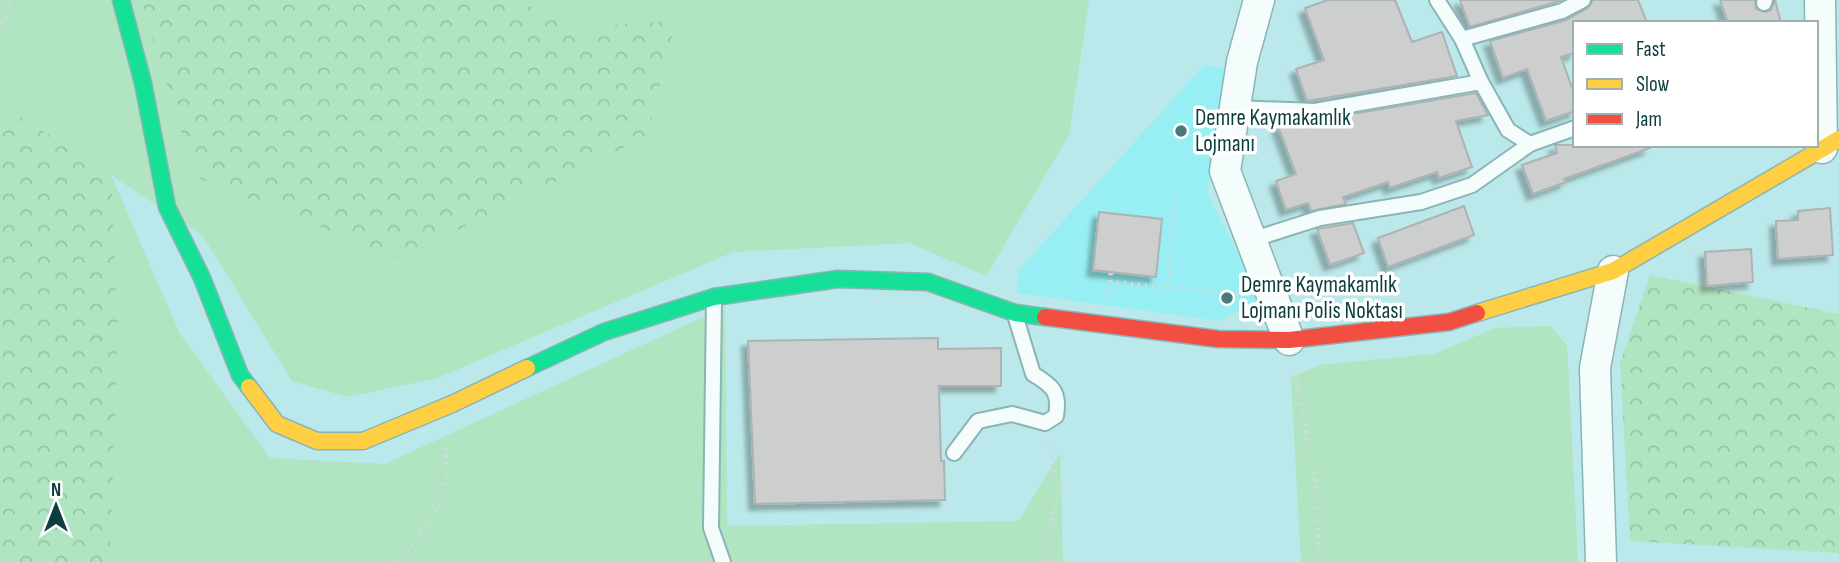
<svg xmlns="http://www.w3.org/2000/svg" width="1839" height="562" font-family="'Sofia Sans Condensed',sans-serif">
	<style>
		.built { fill: #97eff3 }
		.grass { fill: #b1e4c0 }
		.forest { fill: url(#forest-crowns) }
		.building { fill: #cdcece; stroke: #adb2b3; stroke-width: 2; filter: url(#shadow) }
		.lines { fill: none; stroke-linecap: round; stroke-linejoin: round }
		.lane-casing { stroke: #8ab4b6; stroke-width: 18 }
		.street-casing { stroke: #8ab4b6; stroke-width: 33 }
		.fast-casing { stroke: #8ab4b6; stroke-width: 19 }
		.slow-casing { stroke: #8ab4b6; stroke-width: 19 }
		.jam-casing { stroke: #8ab4b6; stroke-width: 19 }
		.path { stroke: #cddcdc; stroke-width: 4.5; stroke-dasharray: 2 5; stroke-linecap: butt }
		.lane { stroke: #f5fcfc; stroke-width: 14 }
		.street { stroke: #f5fcfc; stroke-width: 30 }
		.fast { stroke: #16e098; stroke-width: 16 }
		.slow { stroke: #ffcf43; stroke-width: 16 }
		.jam { stroke: #f24e42; stroke-width: 16 }
		.poi-dot { fill: #49797b; stroke: #fff; stroke-width: 2.5 }
		.labels { text-anchor: middle; dominant-baseline: central; stroke-width: 7; stroke-linejoin: round; paint-order: stroke }
		.poi-label { font-size: 23px; fill: #0c3d3f; stroke: #fff; text-anchor: start }
	</style>
	<defs>
		<pattern id="forest-crowns" width="20" height="18" patternUnits="userSpaceOnUse" patternTransform="scale(1.75)"><rect width="20" height="18" fill="#b1e4c0"/><path d="M2 6a3 3 0 1 1 6 0M12 15a3 3 0 1 1 6 0" fill="none" stroke="#97c4a6"/></pattern>
		<filter id="shadow"><feDropShadow dx="-6" dy="6" stdDeviation="2" flood-color="#0004"/></filter>
	</defs>
	<rect width="100%" height="100%" fill="#bbe8ea"/>
	<polygon class="built" points="1204,65 1227,68 1207,193 1261,299 1220,321 1017,293 1019,270"/>
	<g class="grass">
		<polygon points="0,0 141,0 195,177 676,22 576,27 517,0 1089,0 1069,135 986,276 909,243 733,252 437,378 348,397 292,381 203,236 111,175 180,334 270,458 385,464 725,307 727,526 1019,521 1060,453 1063,562 110,562 118,335 111,174 0,104"/>
		<polygon points="1550,326 1567,345 1578,562 1301,562 1291,377 1320,365 1435,354 1495,328"/>
	</g>
	<g class="forest">
		<polygon points="141,0 517,0 576,27 676,21 647,136 400,259 195,177"/>
		<polygon points="0,104 111,174 118,335 110,562 0,562"/>
		<polygon points="1650,275 1839,314 1839,553 1630,541 1620,363"/>
	</g>
	<g class="building">
		<polygon points="1328,0 1395,0 1412,42 1442,32 1457,76 1307,101 1296,69 1324,60 1305,8"/>
		<polygon points="1460,0 1562,0 1470,27"/>
		<polygon points="1593,0 1638,0 1647,23 1575,23 1575,53 1561,57 1575,96 1575,111 1546,121 1527,69 1503,78 1490,41 1566,20 1588,8"/>
		<polygon points="1720,0 1755,0 1756,9 1765,12 1771,10 1775,0 1781,23 1728,23"/>
		<polygon points="1476,93 1488,115 1456,121 1472,167 1439,178 1437,172 1390,188 1388,182 1343,197 1346,204 1311,211 1308,203 1286,210 1276,181 1296,174 1278,126 1295,120 1317,120"/>
		<polygon points="1555,145 1649,145 1650,148 1564,179 1566,182 1533,194 1522,165 1557,153"/>
		<polygon points="1464,206 1474,235 1388,267 1378,238"/>
		<polygon points="1830,208 1833,255 1778,259 1776,221 1798,220 1798,211"/>
		<polygon points="1099,212 1162,219 1156,277 1093,270"/>
		<polygon points="1353,223 1364,253 1330,265 1317,229"/>
		<polygon points="1751,249 1753,282 1707,286 1705,252"/>
		<polygon points="938,338 938,349 1001,348 1001,386 939,386 941,461 944,461 945,500 755,504 748,341"/>
	</g>
	<g class="lines">
		<g class="lane-casing">
			<g id="lane">
				<polyline points="1437,0 1462,39 1481,82 1508,130 1530,144"/>
				<polyline points="1764,3 1765,0"/>
				<polyline points="1462,39 1562,11 1583,0"/>
				<polyline points="1234,108 1315,111 1481,82"/>
				<polyline points="1251,240 1320,218 1421,202 1472,185 1530,144 1575,128"/>
				<polyline points="714,298 711,528 723,562"/>
				<path d="M954 453 978 421 1012 414 1045 423 1056 416C1060 392 1053 386 1033 374L1015 315"/>
			</g>
		</g>
		<g class="street-casing">
			<g id="street">
				<polyline points="1259,0 1242,62 1225,171 1289,340"/>
				<polyline points="1820,0 1822,148"/>
				<polyline points="1601,562 1595,368 1613,271"/>
			</g>
		</g>
		<g class="fast-casing">
			<g id="fast">
				<polyline points="121,0 143,83 167,207 202,278 240,375 249,387"/>
				<polyline points="527,368 604,332 714,297 838,279 928,282 1015,313 1045,317"/>
			</g>
		</g>
		<g class="slow-casing">
			<g id="slow">
				<polyline points="1477,313 1613,271 1839,139"/>
				<polyline points="249,387 277,424 317,441 363,441 452,404 527,368"/>
			</g>
		</g>
		<g class="jam-casing">
			<polyline id="jam" points="1045,317 1218,339 1289,340 1449,322 1477,313"/>
		</g>
		<g class="path">
			<polyline points="0,30 11,0"/>
			<polyline points="1110,282 1242,294"/>
			<polyline points="1168,287 1176,190"/>
			<polyline points="1108,296 1111,272"/>
			<polyline points="1294,369 1316,486 1319,562"/>
			<path d="M398 562C427 528 458 489 443 442"/>
			<polyline points="1048,562 1047,549 1057,489 1048,439"/>
		</g>
		<use href="#lane" class="lane"/>
		<use href="#street" class="street"/>
		<use href="#fast" class="fast"/>
		<use href="#slow" class="slow"/>
		<use href="#jam" class="jam"/>
	</g>
	<g class="poi-dot">
		<circle cx="1181" cy="131" r="7"/>
		<circle cx="1227" cy="298" r="7"/>
	</g>
	<g class="labels">
		<g class="poi-label">
			<text x="1195" y="118">Demre Kaymakamlık<tspan x="1195" dy="26">Lojmanı</tspan></text>
			<text x="1241" y="285">Demre Kaymakamlık<tspan x="1241" dy="26">Lojmanı Polis Noktası</tspan></text>
		</g>
	</g>
	<rect x="1573" y="21" width="245" height="126" fill="#ffffff" stroke="#9eb1b2" stroke-width="2"/>
	<rect x="1587" y="44" width="35" height="10" fill="#16e098" stroke="#9eb1b2" stroke-width="2"/>
	<text x="1636" y="56" font-size="21" fill="#0c3d3f">Fast</text>
	<rect x="1587" y="79" width="35" height="10" fill="#ffcf43" stroke="#9eb1b2" stroke-width="2"/>
	<text x="1636" y="91" font-size="21" fill="#0c3d3f">Slow</text>
	<rect x="1587" y="114" width="35" height="10" fill="#f24e42" stroke="#9eb1b2" stroke-width="2"/>
	<text x="1636" y="126" font-size="21" fill="#0c3d3f">Jam</text>
	<g transform="translate(56 506)" stroke="#ffffff" stroke-width="5" paint-order="stroke">
	<path d="M0-5L12 26L0 18L-12 26Z" fill="#0c3d3f"/>
	<text y="-10" font-size="19" font-weight="bold" text-anchor="middle" fill="#0c3d3f">N</text>
	</g>
</svg>
